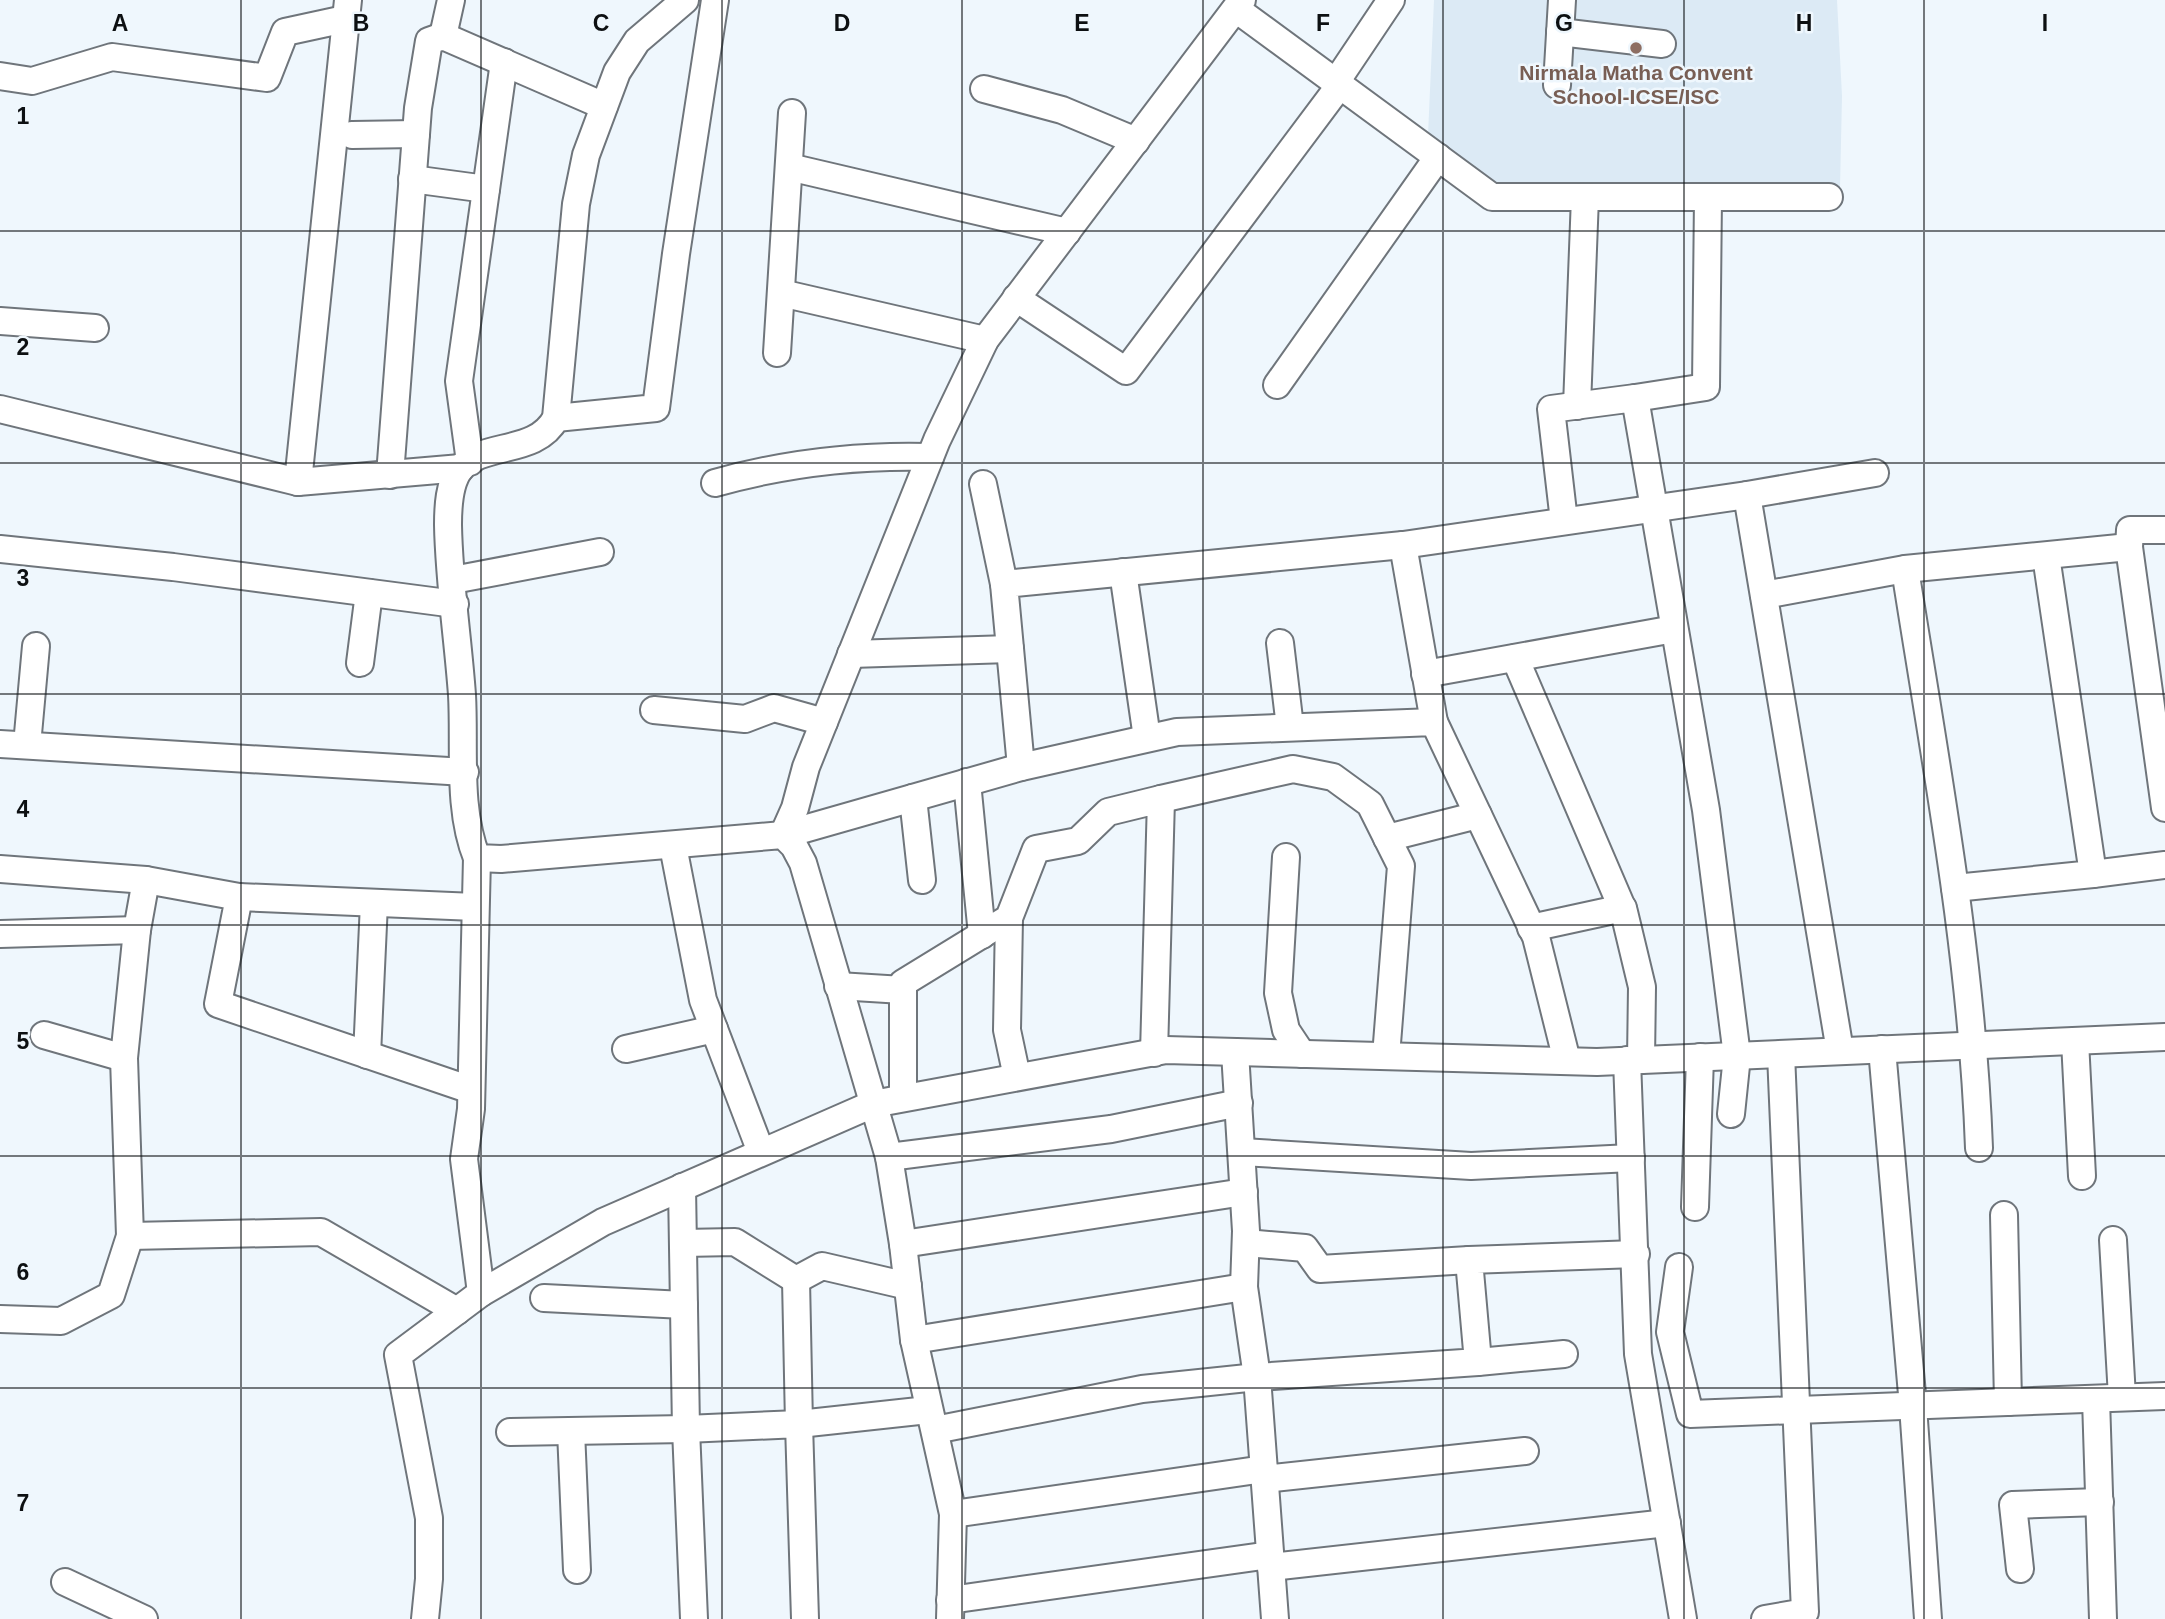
<svg xmlns="http://www.w3.org/2000/svg" width="2165" height="1619" font-family="Arial,sans-serif">
	<style>
		.built { fill: #dceaf5 }
		.lines { fill: none; stroke-linecap: round; stroke-linejoin: round }
		.minor-casing { stroke: #6f757b; stroke-width: 30 }
		.minor { stroke: #fff; stroke-width: 26 }
		.grid { fill: none; stroke: #0d1012; stroke-width: 2; stroke-opacity: 0.55 }
		.education-dot { fill: #8d6e63; stroke: #eff7fd; stroke-width: 2.5 }
		.labels { text-anchor: middle; dominant-baseline: central; stroke-width: 5; stroke-linejoin: round; paint-order: stroke }
		.education-label { font-size: 21px; font-weight: bold; fill: #785e54; stroke: #eff7fd }
		.grid-label { font-size: 23px; text-anchor: middle; font-weight: bold; fill: #0d1012; stroke: #eff7fd; stroke-width: 5; stroke-linejoin: round; paint-order: stroke }
	</style>
	<rect width="100%" height="100%" fill="#eff7fd"/>
	<polygon class="built" points="1434,0 1837,0 1842,96 1840,188 1504,187 1428,135"/>
	<g class="lines">
		<g class="minor-casing">
			<g id="minor">
				<polyline points="348,0 298,482 461,468"/>
				<path d="M685 0 637 41 617 72 586 155 576 204 556 418C536 456 482 441 460 469 449 483 448 507 448 525 449 582 458 639 462 695 465 747 457 809 477 858L501 859 783 835 794 846 803 863 889 1157 903 1244 914 1340 953 1514 950 1619"/>
				<polyline points="1236,9 1492,197 1829,197"/>
				<polyline points="1560,32 1662,44"/>
				<polyline points="443,36 451,0"/>
				<polyline points="0,76 32,81 112,57 267,78 285,32 345,19"/>
				<polyline points="1336,82 1391,0"/>
				<polyline points="1557,85 1562,0"/>
				<polyline points="984,89 1062,110 1136,141"/>
				<polyline points="352,135 416,134"/>
				<polyline points="789,167 1067,232"/>
				<polyline points="412,179 486,189"/>
				<polyline points="781,293 985,340"/>
				<polyline points="1016,298 1126,371 1340,85"/>
				<polyline points="0,321 95,328"/>
				<polyline points="777,353 792,113"/>
				<polyline points="1277,385 1438,157"/>
				<polyline points="1635,398 1706,387 1708,197"/>
				<polyline points="1577,406 1585,197"/>
				<polyline points="0,409 298,482"/>
				<polyline points="556,418 656,408 676,254 715,0"/>
				<polyline points="470,462 459,381 504,62"/>
				<polyline points="390,475 418,108 429,41 443,36 604,106"/>
				<path d="M715 483C786 463 856 455 930 457"/>
				<polyline points="983,484 1004,584"/>
				<polyline points="1747,495 1875,473"/>
				<polyline points="1564,521 1551,409 1635,398 1706,810 1737,1056 1731,1114"/>
				<polyline points="1403,545 1434,722"/>
				<polyline points="2129,547 2130,530 2165,530"/>
				<polyline points="0,549 173,567 455,604"/>
				<path d="M1905 569C1935 761 1972 953 1979 1148"/>
				<polyline points="1123,572 1147,738"/>
				<polyline points="453,580 600,552"/>
				<polyline points="1764,595 1905,569 2129,547 2165,808"/>
				<polyline points="1280,643 1290,727"/>
				<polyline points="851,654 1010,649"/>
				<polyline points="1515,658 1624,912 1642,987 1641,1060"/>
				<polyline points="360,663 369,593"/>
				<polyline points="1425,674 1674,629"/>
				<polyline points="654,710 745,719 774,708 824,722"/>
				<polyline points="0,744 465,772"/>
				<polyline points="27,745 36,646"/>
				<polyline points="1021,767 1004,584 1403,545 1747,495 1840,1051"/>
				<polyline points="967,782 982,935"/>
				<polyline points="913,798 922,880"/>
				<polyline points="1161,799 1293,769 1333,777 1370,804 1401,866 1386,1056"/>
				<polyline points="783,835 1021,767 1177,732 1434,722 1536,937 1567,1061"/>
				<polyline points="783,835 795,808 806,767 937,440 985,340 1242,0"/>
				<polyline points="1387,838 1478,815"/>
				<polyline points="673,846 703,1000 761,1152"/>
				<polyline points="1286,857 1278,993 1286,1030 1302,1054"/>
				<polyline points="0,869 146,880 239,897 218,1004 471,1090"/>
				<polyline points="2093,874 2165,865"/>
				<polyline points="1955,888 2093,874 2046,556"/>
				<polyline points="239,897 475,907"/>
				<polyline points="1009,918 1007,1030 1017,1077"/>
				<polyline points="1531,928 1623,908"/>
				<polyline points="0,934 137,930"/>
				<polyline points="838,986 903,990"/>
				<polyline points="44,1035 124,1058"/>
				<polyline points="2075,1041 2082,1176"/>
				<polyline points="626,1049 714,1029"/>
				<polyline points="1882,1049 1913,1406 1928,1619"/>
				<polyline points="1235,1052 1246,1231 1244,1287 1257,1377 1275,1619"/>
				<polyline points="367,1055 374,903"/>
				<polyline points="1627,1060 1638,1354 1683,1619"/>
				<polyline points="903,1097 903,983 1009,918 1036,849 1078,841 1108,812 1161,799 1154,1053"/>
				<polyline points="1242,1152 1471,1166 1631,1158"/>
				<polyline points="889,1157 1111,1129 1239,1103"/>
				<polyline points="682,1187 686,1429 694,1619"/>
				<polyline points="1695,1207 1700,1057"/>
				<polyline points="2004,1215 2008,1402"/>
				<polyline points="130,1236 321,1232 457,1311"/>
				<polyline points="2113,1240 2122,1397"/>
				<polyline points="683,1243 735,1242 796,1280 822,1266 908,1286"/>
				<polyline points="1246,1243 1305,1248 1320,1269 1469,1260"/>
				<polyline points="903,1244 1244,1192"/>
				<polyline points="1679,1267 1670,1332 1690,1414 2165,1396"/>
				<polyline points="796,1280 799,1424 928,1410"/>
				<polyline points="481,1293 603,1222 873,1104 1166,1050 1597,1062 2165,1037"/>
				<polyline points="544,1298 684,1305"/>
				<polyline points="0,1319 61,1321 111,1295 130,1236 124,1058 137,930 146,880"/>
				<polyline points="914,1340 1244,1287"/>
				<polyline points="1478,1362 1564,1354"/>
				<polyline points="2096,1399 2103,1619"/>
				<polyline points="935,1430 1142,1389 1257,1377 1478,1362 1469,1260 1636,1254"/>
				<polyline points="571,1431 577,1570"/>
				<polyline points="510,1432 686,1429 799,1424 805,1619"/>
				<polyline points="1264,1479 1525,1451"/>
				<polyline points="953,1514 1264,1469"/>
				<polyline points="1271,1567 1667,1523"/>
				<polyline points="2020,1569 2013,1505 2100,1502"/>
				<polyline points="65,1582 144,1619"/>
				<polyline points="950,1600 1270,1555"/>
				<polyline points="425,1619 429,1579 429,1518 398,1355 481,1293 464,1159 471,1109 477,858"/>
				<polyline points="1765,1619 1805,1612 1781,1054"/>
			</g>
		</g>
		<use href="#minor" class="minor"/>
	</g>
	<path class="grid" d="M241 0V1619M481 0V1619M722 0V1619M962 0V1619M1203 0V1619M1443 0V1619M1684 0V1619M1924 0V1619M0 231H2165M0 463H2165M0 694H2165M0 925H2165M0 1156H2165M0 1388H2165"/>
	<circle class="education-dot" cx="1636" cy="48" r="7"/>
	<g class="labels">
		<g class="education-label">
			<text x="1636" y="72">Nirmala Matha Convent<tspan x="1636" dy="24">School-ICSE/ISC</tspan></text>
		</g>
	</g>
	<g class="grid-label">
		<text x="120" y="31">A</text>
		<text x="361" y="31">B</text>
		<text x="601" y="31">C</text>
		<text x="842" y="31">D</text>
		<text x="1082" y="31">E</text>
		<text x="1323" y="31">F</text>
		<text x="1564" y="31">G</text>
		<text x="1804" y="31">H</text>
		<text x="2045" y="31">I</text>
		<text x="23" y="124">1</text>
		<text x="23" y="355">2</text>
		<text x="23" y="586">3</text>
		<text x="23" y="817">4</text>
		<text x="23" y="1049">5</text>
		<text x="23" y="1280">6</text>
		<text x="23" y="1511">7</text>
	</g>
</svg>
